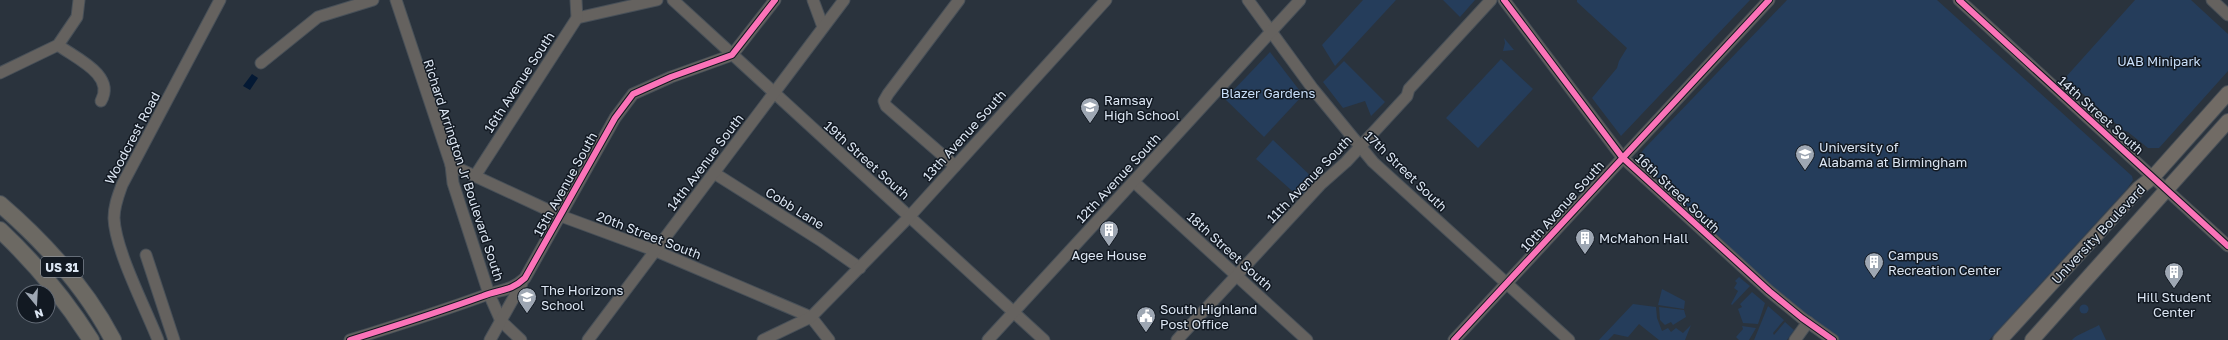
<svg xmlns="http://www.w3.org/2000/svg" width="2228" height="340" font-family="'Golos Text',sans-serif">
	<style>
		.green { fill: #253d5b }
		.water { fill: #041934 }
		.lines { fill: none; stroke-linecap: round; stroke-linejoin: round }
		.minor-casing { stroke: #485058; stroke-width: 13 }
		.major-casing { stroke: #485058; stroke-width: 16 }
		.highway-casing { stroke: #485058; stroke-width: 18 }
		.minor { stroke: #65625f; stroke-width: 11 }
		.major { stroke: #716b65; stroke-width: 14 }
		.highway { stroke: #6c6963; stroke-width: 16 }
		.cycleway-casing { stroke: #121922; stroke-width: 8 }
		.cycleway { stroke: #fb73b8; stroke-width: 6 }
		.labels { text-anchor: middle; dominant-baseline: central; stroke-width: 3; stroke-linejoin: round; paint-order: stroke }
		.shield { fill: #121922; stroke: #9fa8b4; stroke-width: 1 }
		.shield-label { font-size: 12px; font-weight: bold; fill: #dce6f3 }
		.park-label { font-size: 13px; fill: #c9dffa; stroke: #121922 }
		.street-label { font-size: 13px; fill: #dce6f3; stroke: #121922 }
		.poi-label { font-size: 13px; fill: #dce6f3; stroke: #121922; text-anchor: start }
	</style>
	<rect width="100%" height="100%" fill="#2a333d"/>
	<g class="green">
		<polygon points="1363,0 1396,0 1335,66 1322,45"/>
		<polygon points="1443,0 1475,0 1460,17"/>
		<polygon points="1577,0 1750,0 1621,136 1592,98 1617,68 1619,61 1627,48 1577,2"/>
		<polygon points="1787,0 1937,0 2132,176 2133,180 2127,189 1989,340 1840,340 1783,298 1640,161 1640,155 1644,149"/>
		<polygon points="2135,0 2191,0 2228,34 2228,71 2159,148 2148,148 2128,132 2123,130 2065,78"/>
		<polygon points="1504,38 1514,50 1503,51 1505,43"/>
		<polygon points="1270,52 1303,95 1264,137 1225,99"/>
		<polygon points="1501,59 1533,89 1478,148 1446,118"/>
		<polygon points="1344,61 1385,102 1371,116 1365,101 1343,108 1323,82"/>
		<polygon points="1273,140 1315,180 1299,197 1256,159"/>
		<polygon points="1739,277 1750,286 1732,305 1731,304 1738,291 1734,288 1737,283 1735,281"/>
		<polygon points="1662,289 1685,301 1684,309 1658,305"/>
		<polygon points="1752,292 1765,303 1758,324 1743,323 1738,309 1742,307 1740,304"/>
		<polygon points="1633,304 1656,307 1657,318 1662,331 1668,328 1671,332 1676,328 1683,333 1691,325 1685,340 1659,340 1639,324 1628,337 1614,334 1608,340 1599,340"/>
		<circle cx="2084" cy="309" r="4.5"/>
		<polygon points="1768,306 1784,320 1773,333 1774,335 1785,322 1794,330 1787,340 1754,340"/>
		<polygon points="1659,307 1684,310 1686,317 1673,325 1671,322 1665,325 1660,320"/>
		<path d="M2099 325 2106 340H2072C2077 334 2091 330 2099 325Z"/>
		<polygon points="1742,326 1756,328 1749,340 1739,340 1736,337 1743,329"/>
	</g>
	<polygon class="water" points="252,74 258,78 250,90 243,86"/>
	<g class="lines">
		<g class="minor-casing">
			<g id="minor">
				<polyline points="396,0 451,165 453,183 489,294 501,321 521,340"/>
				<polyline points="673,0 1044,340"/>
				<polyline points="813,0 823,27"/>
				<polyline points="1248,0 1313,89 1373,162 1569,340"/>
				<polyline points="1504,0 1622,157 1769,291 1802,318 1833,340"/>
				<polyline points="1959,0 2228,246"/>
				<polyline points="2212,0 2228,15"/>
				<polyline points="577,18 657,0"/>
				<path d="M58 45C75 58 116 75 101 101"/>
				<polyline points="261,63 318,17 373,0"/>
				<polyline points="0,73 58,45 77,17 79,0"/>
				<polyline points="451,165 561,216 656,251 811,317 829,340"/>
				<polyline points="955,166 886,106 884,101 888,94 959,0"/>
				<polyline points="714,173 820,240 860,268"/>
				<polyline points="475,176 577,18 576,0"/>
				<polyline points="1134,182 1307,340"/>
				<polyline points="146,255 174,340"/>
				<path d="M158 340C146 309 115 250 114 218 114 206 118 196 122 185L220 0"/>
				<path d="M350 340C395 326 439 312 483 296 500 289 510 292 525 278L615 118 633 94 671 77 732 55 775 0"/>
				<polyline points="490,340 522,283"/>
				<polyline points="588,340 844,0"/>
				<polyline points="763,340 811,317 909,217 1106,0"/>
				<polyline points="988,340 1300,0"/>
				<polyline points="1177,340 1320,185 1346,162 1407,96 1409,89 1491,0"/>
				<polyline points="1454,340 1769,0"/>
				<polyline points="1795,340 1808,322"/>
			</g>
		</g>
		<g class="major-casing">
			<g id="major">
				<polyline points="2000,340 2139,188 2153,177 2228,93"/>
				<polyline points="2032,340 2228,121"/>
			</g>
		</g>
		<g class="highway-casing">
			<g id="highway">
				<path d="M0 204C44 242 86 288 113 340"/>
				<path d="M0 230C35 263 65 299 91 340"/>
			</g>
		</g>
		<use href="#minor" class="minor"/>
		<use href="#major" class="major"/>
		<use href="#highway" class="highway"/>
		<g class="cycleway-casing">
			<g id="cycleway">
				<polyline points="1504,0 1622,157 1769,291 1802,318 1833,340"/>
				<polyline points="1959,0 2228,246"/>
				<path d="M350 340C395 326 439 312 483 296 500 289 510 292 525 278L615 118 633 94 671 77 732 55 775 0"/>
				<polyline points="1454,340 1769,0"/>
			</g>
		</g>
		<use href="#cycleway" class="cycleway"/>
	</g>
	<defs>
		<g id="school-pin" transform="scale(1)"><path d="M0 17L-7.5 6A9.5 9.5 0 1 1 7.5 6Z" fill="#9ea7b3" stroke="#121922"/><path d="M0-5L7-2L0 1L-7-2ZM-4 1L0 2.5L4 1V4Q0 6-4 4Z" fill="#fff"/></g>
		<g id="university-pin" transform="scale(1)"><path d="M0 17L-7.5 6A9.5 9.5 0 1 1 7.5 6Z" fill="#9ea7b3" stroke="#121922"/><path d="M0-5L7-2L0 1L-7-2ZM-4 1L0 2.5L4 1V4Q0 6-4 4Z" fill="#fff"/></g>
		<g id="building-pin" transform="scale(1)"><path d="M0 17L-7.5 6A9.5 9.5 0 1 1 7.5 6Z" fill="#9ea7b3" stroke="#121922"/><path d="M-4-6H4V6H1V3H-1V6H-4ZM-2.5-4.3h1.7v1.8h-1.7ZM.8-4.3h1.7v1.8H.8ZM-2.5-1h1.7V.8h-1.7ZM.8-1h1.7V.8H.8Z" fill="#fff"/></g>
		<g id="civic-pin" transform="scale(1)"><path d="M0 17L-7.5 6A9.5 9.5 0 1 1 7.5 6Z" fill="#9ea7b3" stroke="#121922"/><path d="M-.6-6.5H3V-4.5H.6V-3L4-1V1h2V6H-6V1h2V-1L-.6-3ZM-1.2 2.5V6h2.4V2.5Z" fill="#fff"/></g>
	</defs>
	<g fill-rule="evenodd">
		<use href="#school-pin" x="1090" y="107"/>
		<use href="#university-pin" x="1805" y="154"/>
		<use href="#building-pin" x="1109" y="230"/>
		<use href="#building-pin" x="1585" y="238"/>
		<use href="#building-pin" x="1874" y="262"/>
		<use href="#building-pin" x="2174" y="272"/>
		<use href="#school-pin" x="527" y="297"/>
		<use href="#civic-pin" x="1146" y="316"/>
	</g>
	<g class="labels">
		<rect class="shield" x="41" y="257" width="42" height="20" rx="3"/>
		<g class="shield-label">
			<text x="62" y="267">US 31</text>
		</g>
		<g class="park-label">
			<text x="2159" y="61">UAB Minipark</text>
			<text x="1268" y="93">Blazer Gardens</text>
		</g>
		<g class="street-label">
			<text transform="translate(519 82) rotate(-57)">16th Avenue South</text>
			<text transform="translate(2101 115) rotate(42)">14th Street South</text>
			<text transform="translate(964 135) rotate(-48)">13th Avenue South</text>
			<text transform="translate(132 138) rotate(-62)">Woodcrest Road</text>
			<text transform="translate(867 160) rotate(42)">19th Street South</text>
			<text transform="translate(705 162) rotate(-53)">14th Avenue South</text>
			<text transform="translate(464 170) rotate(72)">Richard Arrington Jr Boulevard South</text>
			<text transform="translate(1406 171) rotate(44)">17th Street South</text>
			<text transform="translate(1118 178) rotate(-47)">12th Avenue South</text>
			<text transform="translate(1309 179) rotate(-46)">11th Avenue South</text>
			<text transform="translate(565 184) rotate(-61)">15th Avenue South</text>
			<text transform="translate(1678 193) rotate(43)">16th Street South</text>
			<text transform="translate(1562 206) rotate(-48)">10th Avenue South</text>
			<text transform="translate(795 208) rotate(32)">Cobb Lane</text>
			<text transform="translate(2098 234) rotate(-47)">University Boulevard</text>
			<text transform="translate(649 235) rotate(21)">20th Street South</text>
			<text transform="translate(1230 251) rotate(42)">18th Street South</text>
		</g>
		<g class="poi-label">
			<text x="1104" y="100">Ramsay<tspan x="1104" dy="15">High School</tspan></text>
			<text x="1819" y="147">University of<tspan x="1819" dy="15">Alabama at Birmingham</tspan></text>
			<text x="1599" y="238">McMahon Hall</text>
			<text x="1109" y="255" text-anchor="middle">Agee House</text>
			<text x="1888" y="255">Campus<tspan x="1888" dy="15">Recreation Center</tspan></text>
			<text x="541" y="290">The Horizons<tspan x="541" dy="15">School</tspan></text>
			<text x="2174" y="297" text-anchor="middle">Hill Student<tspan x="2174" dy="15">Center</tspan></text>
			<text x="1160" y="309">South Highland<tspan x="1160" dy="15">Post Office</tspan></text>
		</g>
	</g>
	<g transform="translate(36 304) rotate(162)"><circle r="19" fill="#121922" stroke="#636b76"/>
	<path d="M0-3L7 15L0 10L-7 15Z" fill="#9ea7b3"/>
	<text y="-6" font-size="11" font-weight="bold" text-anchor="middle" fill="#dce6f3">N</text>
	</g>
</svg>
